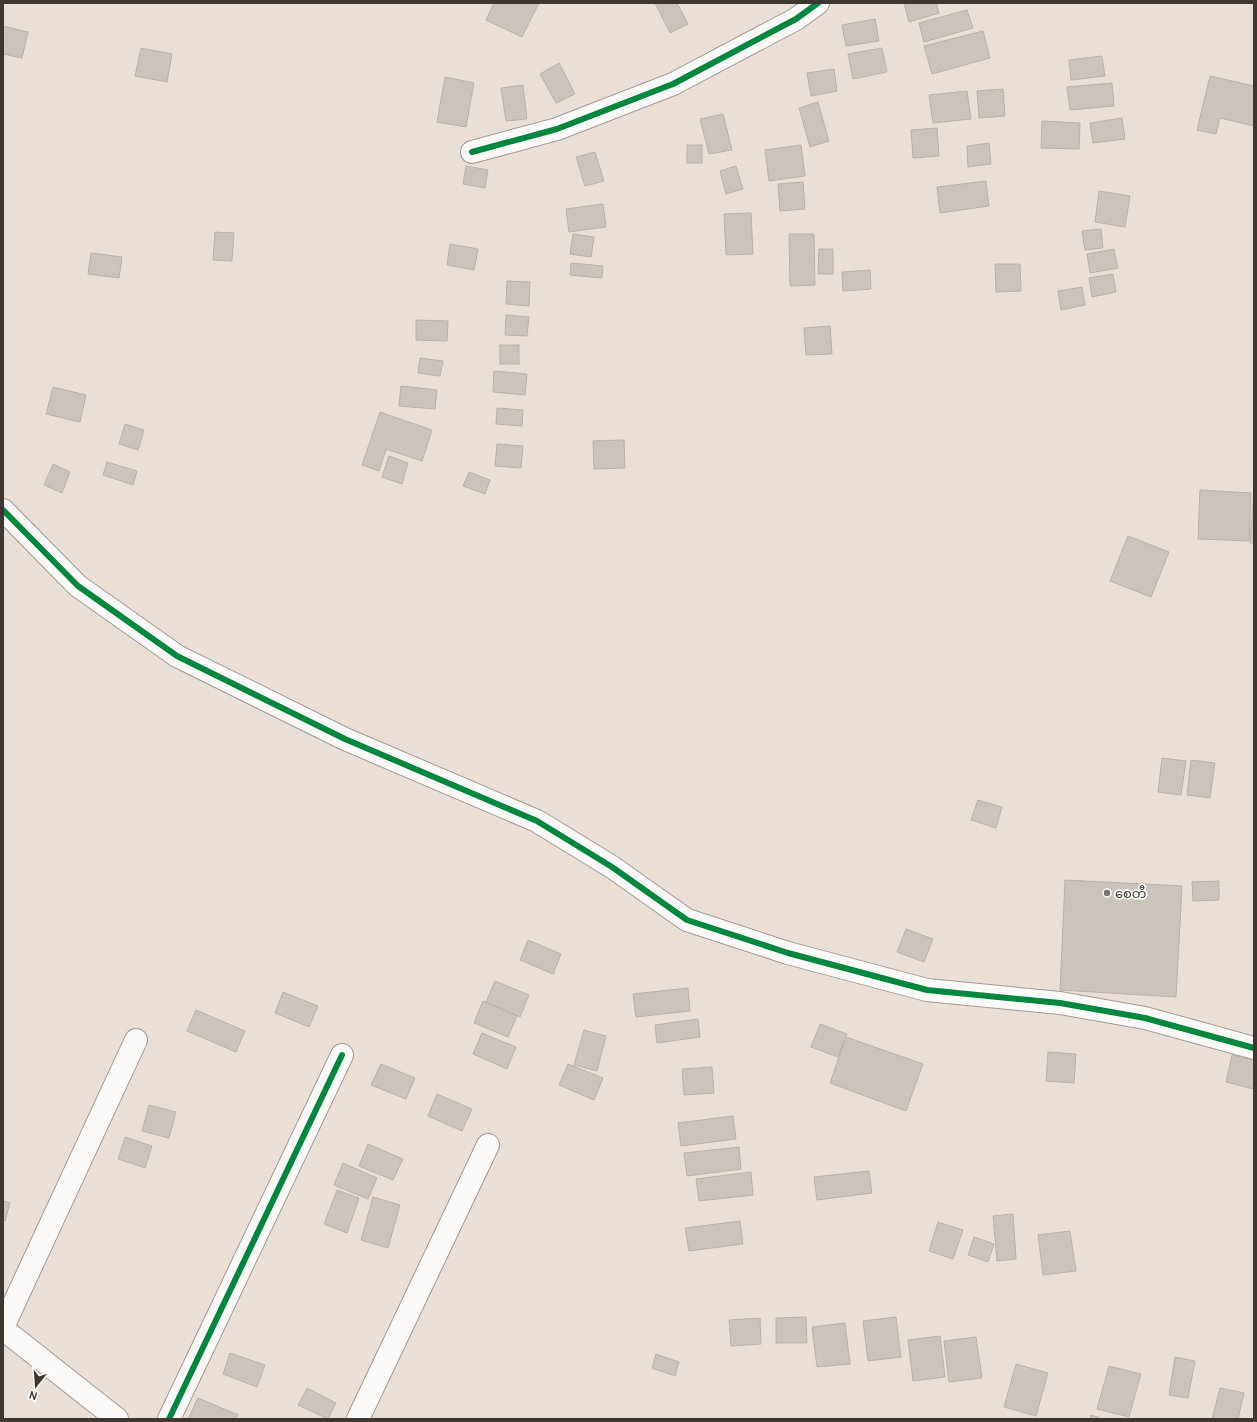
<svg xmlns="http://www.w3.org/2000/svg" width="1257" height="1422" font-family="Cabin,'Noto Sans Myanmar',sans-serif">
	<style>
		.building { fill: #cbc4bd; stroke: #b9b1aa }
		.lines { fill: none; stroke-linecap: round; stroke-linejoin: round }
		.minor-casing { stroke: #a29a94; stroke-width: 24 }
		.minor { stroke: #fcfaf9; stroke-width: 22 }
		.cycleway-casing { stroke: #fff; stroke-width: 8 }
		.cycleway { stroke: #00873e; stroke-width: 6 }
		.poi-dot { fill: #7a716a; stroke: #fff; stroke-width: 1.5 }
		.labels { text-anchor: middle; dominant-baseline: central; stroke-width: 3.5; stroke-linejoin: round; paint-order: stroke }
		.poi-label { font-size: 13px; fill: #3e3630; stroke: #fff; text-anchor: start }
	</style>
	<rect width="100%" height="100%" fill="#e9dfd7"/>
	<g class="building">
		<polygon points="494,3 539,3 522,37 486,20"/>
		<polygon points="655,3 677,3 688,24 670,33"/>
		<polygon points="904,3 936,3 939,13 909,22"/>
		<polygon points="967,10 973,28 924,42 919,23"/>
		<polygon points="875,19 879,41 846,46 842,25"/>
		<polygon points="3,26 28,32 22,58 3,54"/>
		<polygon points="983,31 990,58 932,74 924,46"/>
		<polygon points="141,48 172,54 167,82 135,76"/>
		<polygon points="882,48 887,72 853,79 848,54"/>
		<polygon points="1102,56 1105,76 1071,80 1069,60"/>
		<polygon points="559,63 575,94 556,103 540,74"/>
		<polygon points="834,69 837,91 811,96 807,73"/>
		<polygon points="1210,76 1254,86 1254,126 1220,118 1216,134 1197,130"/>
		<polygon points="445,77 474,83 466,127 437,122"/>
		<polygon points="1112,83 1114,106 1070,110 1067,87"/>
		<polygon points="523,85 527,119 506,121 501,88"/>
		<polygon points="1003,89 1005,116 979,118 977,91"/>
		<polygon points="967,91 971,119 933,123 929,95"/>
		<polygon points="818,102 829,141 810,147 799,108"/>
		<polygon points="723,114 732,150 709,154 700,119"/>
		<polygon points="1122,118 1125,139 1093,143 1090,123"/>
		<polygon points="1042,121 1080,123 1079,149 1041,148"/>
		<polygon points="937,128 939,156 913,158 911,130"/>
		<polygon points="989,143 991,164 968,167 967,146"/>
		<rect x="687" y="145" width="15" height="18"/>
		<polygon points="801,145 805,176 769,181 765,150"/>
		<polygon points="595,152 604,181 585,186 576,157"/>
		<polygon points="466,166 488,170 485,188 463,184"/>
		<polygon points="736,166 743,189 726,194 720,171"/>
		<polygon points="986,181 989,206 940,213 937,187"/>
		<polygon points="803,182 805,209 780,211 778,184"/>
		<polygon points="1099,191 1130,196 1125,227 1095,222"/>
		<polygon points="603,204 606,227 569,232 566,209"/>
		<polygon points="751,213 753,254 726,255 724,214"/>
		<polygon points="1101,229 1103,248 1085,250 1082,231"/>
		<polygon points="215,232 234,233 232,261 213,260"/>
		<polygon points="573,234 594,237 591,257 570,254"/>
		<polygon points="789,234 814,234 815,285 790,286"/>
		<polygon points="450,244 478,249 474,270 447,265"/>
		<polygon points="819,249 833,249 833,274 818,274"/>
		<polygon points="1114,249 1118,268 1090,273 1087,254"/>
		<polygon points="91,253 122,257 119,278 88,274"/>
		<polygon points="571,263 603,266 602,278 570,275"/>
		<polygon points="995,264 1020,264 1021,291 996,292"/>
		<polygon points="870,270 871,289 843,291 842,272"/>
		<polygon points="1113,274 1116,292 1092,297 1089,278"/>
		<polygon points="507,281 530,282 529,306 506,304"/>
		<polygon points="1082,287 1085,305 1061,310 1058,291"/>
		<polygon points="506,315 529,317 527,336 505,335"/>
		<polygon points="416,320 448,321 447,341 416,340"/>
		<polygon points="830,326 832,354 806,355 804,328"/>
		<rect x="500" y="345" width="19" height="19"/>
		<polygon points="420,358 443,361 440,376 418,373"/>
		<polygon points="494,371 527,374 525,395 493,392"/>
		<polygon points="401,386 437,390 435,409 399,406"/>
		<polygon points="53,387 86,395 80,422 46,414"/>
		<polygon points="497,408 523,410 522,426 496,424"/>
		<polygon points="380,412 432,430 422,461 386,449 379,471 362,465"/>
		<polygon points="125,424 144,430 138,450 119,444"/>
		<polygon points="624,440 625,468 594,469 593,441"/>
		<polygon points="497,444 523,446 521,468 495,466"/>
		<polygon points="389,456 408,463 402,484 382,477"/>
		<polygon points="107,462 137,471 133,485 103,475"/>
		<polygon points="53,464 70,472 62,493 44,485"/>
		<polygon points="469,472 490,480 485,494 463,486"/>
		<polygon points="1200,490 1251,493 1249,541 1198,539"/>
		<polygon points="1254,490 1254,543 1250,543"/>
		<polygon points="1128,536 1169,552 1151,597 1110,581"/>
		<polygon points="1162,758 1186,761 1181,795 1158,792"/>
		<polygon points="1191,760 1215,763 1210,798 1187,795"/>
		<polygon points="978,800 1002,807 996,828 971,820"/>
		<polygon points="1065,880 1182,886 1176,997 1060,990"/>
		<polygon points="1219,881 1219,900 1193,901 1192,882"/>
		<polygon points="906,929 933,939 924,962 897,952"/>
		<polygon points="528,940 561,954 553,974 520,960"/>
		<polygon points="495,981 529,995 520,1017 486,1002"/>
		<polygon points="688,988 690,1011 636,1017 633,994"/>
		<polygon points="283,992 318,1006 309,1027 275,1013"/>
		<polygon points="483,1001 517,1016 508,1037 474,1023"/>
		<polygon points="196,1010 245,1031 236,1052 187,1031"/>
		<polygon points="698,1019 700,1037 657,1043 655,1025"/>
		<polygon points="820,1024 847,1034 838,1057 811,1047"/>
		<polygon points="584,1030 606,1036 597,1071 574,1065"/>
		<polygon points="482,1033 516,1047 507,1069 473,1054"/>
		<polygon points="846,1037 923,1064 906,1111 830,1083"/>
		<polygon points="1048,1052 1076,1054 1074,1083 1046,1081"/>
		<polygon points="1232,1055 1254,1060 1254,1089 1226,1082"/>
		<polygon points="381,1064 415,1078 406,1099 371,1085"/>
		<polygon points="568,1064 603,1078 594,1100 559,1085"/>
		<polygon points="712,1067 714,1093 684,1095 682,1069"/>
		<polygon points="437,1094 472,1109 462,1131 428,1116"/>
		<polygon points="149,1105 176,1112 169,1138 142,1131"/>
		<polygon points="733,1116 736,1139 681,1146 678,1123"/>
		<polygon points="125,1137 152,1146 145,1168 118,1159"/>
		<polygon points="368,1144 403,1159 393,1180 359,1166"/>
		<polygon points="739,1147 741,1169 687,1176 684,1153"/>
		<polygon points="343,1163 377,1178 368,1199 334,1185"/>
		<polygon points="869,1171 872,1193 817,1200 814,1177"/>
		<polygon points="751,1172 753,1195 699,1201 696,1179"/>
		<polygon points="337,1190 359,1198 347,1233 324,1224"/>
		<polygon points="373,1197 400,1205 388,1248 361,1240"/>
		<polygon points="3,1201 10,1203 5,1221 3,1220"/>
		<polygon points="1013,1214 1016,1259 997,1261 993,1216"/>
		<polygon points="740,1221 743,1244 689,1251 685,1228"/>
		<polygon points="938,1222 963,1230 953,1259 929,1251"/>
		<polygon points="1070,1231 1076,1271 1043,1275 1038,1235"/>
		<polygon points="974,1237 994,1244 988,1262 968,1255"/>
		<polygon points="806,1317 807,1343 776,1343 776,1318"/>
		<polygon points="896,1317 901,1357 868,1361 863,1321"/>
		<polygon points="760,1318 761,1344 731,1346 729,1320"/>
		<polygon points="845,1323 850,1364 817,1367 812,1327"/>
		<polygon points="940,1336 945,1377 913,1381 908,1340"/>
		<polygon points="976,1337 982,1378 949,1382 944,1341"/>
		<polygon points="230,1353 265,1365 257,1387 223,1374"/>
		<polygon points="656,1354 679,1362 675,1376 652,1368"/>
		<polygon points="1175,1357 1195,1361 1188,1398 1169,1395"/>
		<polygon points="1016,1364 1048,1373 1036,1416 1004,1407"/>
		<polygon points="1109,1366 1141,1374 1129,1417 1097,1409"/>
		<polygon points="307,1388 336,1403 328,1419 298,1405"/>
		<polygon points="1220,1388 1244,1393 1238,1419 1212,1419"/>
		<polygon points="198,1398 238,1415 236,1419 188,1419"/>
		<polygon points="1091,1415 1103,1419 1090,1419"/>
	</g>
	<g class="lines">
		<g class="minor-casing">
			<g id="minor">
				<polyline points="472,152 557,129 673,84 796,19 818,3"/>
				<polyline points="3,510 78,586 177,656 345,739 537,821 612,867 687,920 788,953 927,990 1060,1003 1145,1018 1254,1048"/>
				<polyline points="3,1327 136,1040"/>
				<polyline points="3,1329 117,1419"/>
				<polyline points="169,1419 342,1055"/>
				<polyline points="358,1419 488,1145"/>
			</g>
		</g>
		<use href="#minor" class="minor"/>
		<g class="cycleway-casing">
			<g id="cycleway">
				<polyline points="472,152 557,129 673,84 796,19 818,3"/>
				<polyline points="3,510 78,586 177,656 345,739 537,821 612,867 687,920 788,953 927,990 1060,1003 1145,1018 1254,1048"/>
				<polyline points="169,1419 342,1055"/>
			</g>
		</g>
		<use href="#cycleway" class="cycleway"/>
	</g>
	<circle class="poi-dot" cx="1107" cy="893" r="4"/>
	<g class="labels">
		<g class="poi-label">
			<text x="1115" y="893">စေတီ</text>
		</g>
	</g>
	<rect width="1257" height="1422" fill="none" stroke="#3e3630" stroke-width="8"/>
	<g transform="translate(36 1386) rotate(197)" stroke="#ffffff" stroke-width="3" paint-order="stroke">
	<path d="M0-3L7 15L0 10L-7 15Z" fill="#3e3630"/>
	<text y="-6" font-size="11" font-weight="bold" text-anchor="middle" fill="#3e3630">N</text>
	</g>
</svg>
